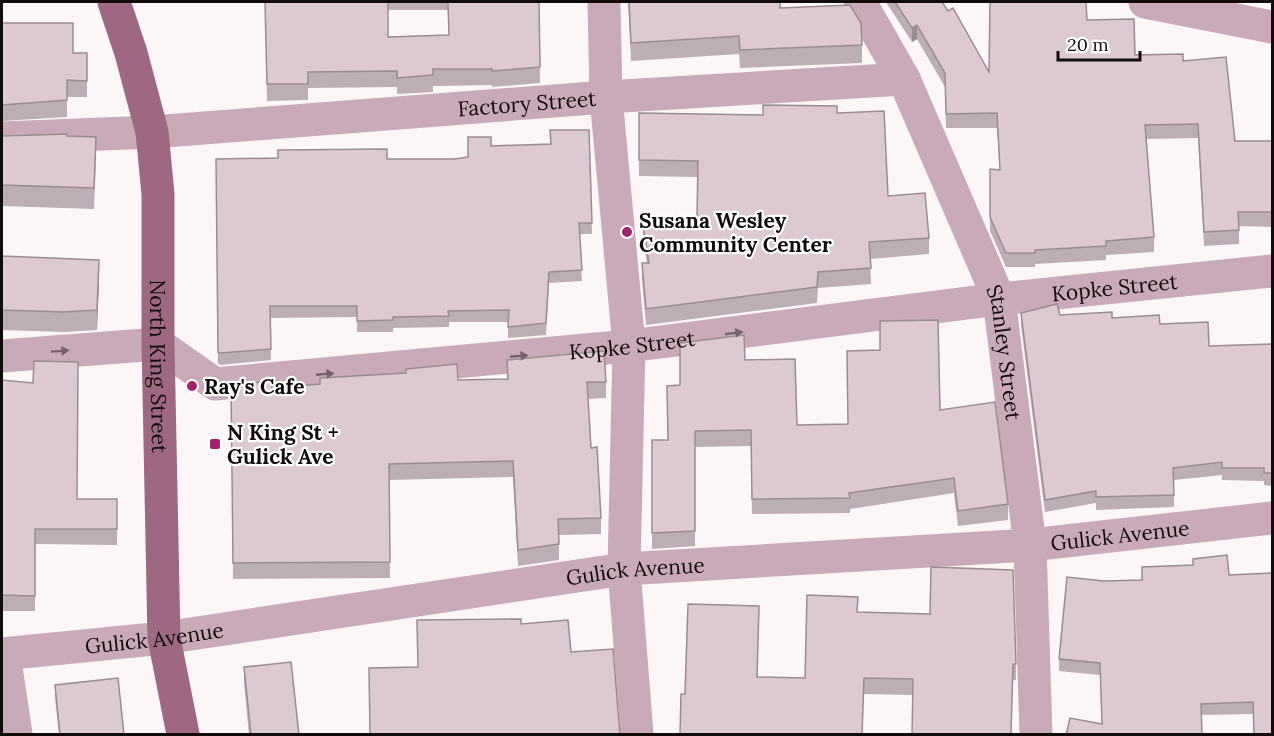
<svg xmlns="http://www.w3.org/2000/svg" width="1274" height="736" font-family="Lora,serif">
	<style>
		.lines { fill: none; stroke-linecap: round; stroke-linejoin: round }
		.minor { stroke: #c9aab8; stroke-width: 33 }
		.major { stroke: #9e6883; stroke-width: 33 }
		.wall { fill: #bdadb4; fill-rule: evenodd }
		.shaded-wall { fill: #9a8d92 }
		.building { fill: #dcc9d1; stroke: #9a8d92; stroke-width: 1.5 }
		.oneway { fill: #76626c }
		.poi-dot { fill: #a42270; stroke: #fff; stroke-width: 2 }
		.labels { text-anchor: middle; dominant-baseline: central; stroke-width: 4.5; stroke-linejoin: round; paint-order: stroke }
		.street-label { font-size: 21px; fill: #110b0e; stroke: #fff }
		.poi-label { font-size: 21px; font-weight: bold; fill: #110b0e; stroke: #fff; text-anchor: start }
	</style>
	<rect width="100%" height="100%" fill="#fdf6f9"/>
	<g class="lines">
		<g class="minor">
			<polyline points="604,2 606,97 629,346 624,569 637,734"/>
			<path id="s1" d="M860 2 904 79 999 299 1030 545 1036 734"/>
			<polyline points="1145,2 1272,27"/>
			<path id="s2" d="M2 138 152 132 606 97 904 79"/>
			<path id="s3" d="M2 356 158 344 215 384 629 346 999 299 1272 271"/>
			<path id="s4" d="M2 654 164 638 624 569 1030 545 1272 518"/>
			<polyline points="4,654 16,734"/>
		</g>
		<path class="major" id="s5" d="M114 2 131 53 152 132 158 194V344L164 638 183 734"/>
	</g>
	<g class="wall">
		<path d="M265 2H539L540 83 492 87V85L433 86V92L397 94V87L308 88V100L267 101ZM388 10H448L449 35 388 37Z"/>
		<polygon points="628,2 780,2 780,8 862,45 862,63 740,68 739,54 631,61"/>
		<polygon points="886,2 942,2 989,72 1087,20 1135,55 1183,61 1235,141 1272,141 1272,227 1239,226 1239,244 1204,246 1198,138 1146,139 1154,237 1154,252 1106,255 1106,260 1035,264 1035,267 1006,267 990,231 990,169 1000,170 997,128 946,128 945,87 917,39 912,42"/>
		<polygon points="2,23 73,53 87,53 87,97 67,97 67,117 2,121"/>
		<polygon points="639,113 763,115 837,113 888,196 929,238 929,254 870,259 871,284 818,288 817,303 646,325 642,279 642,263 647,263 643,241 643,225 697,217 698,177 639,176"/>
		<polygon points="589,130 592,234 579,234 582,281 549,283 546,335 508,338 508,322 449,322 449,327 393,328 393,332 357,332 357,317 270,318 271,360 220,365 218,363 216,159 454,159 468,157 491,146 550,144"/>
		<polygon points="2,136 67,136 96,157 94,209 2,206"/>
		<polygon points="2,256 99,280 97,330 64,332 2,330"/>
		<polygon points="1021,313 1112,318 1160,324 1209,346 1272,344 1272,486 1264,485 1264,481 1222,480 1222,475 1174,480 1174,507 1096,510 1096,503 1045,512 1021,325"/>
		<polygon points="507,360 606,382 606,398 588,399 591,448 601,518 601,534 559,535 559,560 518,566 513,477 389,480 390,578 233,579 231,385 272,388 507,379"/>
		<polygon points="745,360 797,425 848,424 940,410 1008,504 1008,520 958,526 954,493 850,509 850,513 752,514 751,446 695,447 695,546 652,549 652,440 667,440 680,385"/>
		<polygon points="2,380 77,499 117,499 117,545 35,544 35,611 2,611"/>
		<polygon points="1193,559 1229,575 1272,573 1253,714 1202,715 1102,724 1100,675 1059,671 1059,659 1104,581 1142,580 1142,567 1193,565"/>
		<polygon points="858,612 1016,664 1016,680 913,695 864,694 862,735 680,735 685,694 759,622 757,677 805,678"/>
		<polygon points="244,667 299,735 249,735 244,683"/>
		<polygon points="55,685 124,735 59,735 55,698"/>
	</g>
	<g class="shaded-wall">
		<polygon points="917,25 917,39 912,42 912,28"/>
		<polygon points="99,260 99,280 97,330 97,310"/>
	</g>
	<g class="building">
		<polygon points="265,2 388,2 388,37 449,35 448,2 539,2 540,67 492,71 492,69 433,69 433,75 397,78 397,71 308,72 308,84 267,84"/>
		<polygon points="629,2 780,2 780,8 850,5 861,23 862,45 740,50 739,36 631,43"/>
		<polygon points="895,2 942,2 948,11 953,8 989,72 990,2 1086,2 1087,20 1134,19 1135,55 1183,54 1183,61 1226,57 1235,141 1272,141 1272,212 1238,212 1239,230 1204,232 1198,124 1145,125 1154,237 1106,241 1106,246 1035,250 1035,253 1006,253 990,217 990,169 1000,170 997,113 946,114 945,73 917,25 912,28"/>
		<polygon points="2,23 73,23 73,53 87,53 87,81 67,80 67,100 2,105"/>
		<polygon points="763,105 837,106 837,113 884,111 888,196 925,193 929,238 869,242 871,268 818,272 817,287 646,309 642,263 649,263 643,225 697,217 698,161 639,160 639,113 763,115"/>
		<polygon points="550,130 589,130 592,223 579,223 582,270 549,272 546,323 508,327 509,310 448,311 449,316 393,317 393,320 357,321 357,306 270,306 271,349 220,353 218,352 216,159 278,158 278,150 387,149 387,159 454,159 468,157 468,137 491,137 491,146 551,144"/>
		<polygon points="67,134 67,136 96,137 94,188 2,185 2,136"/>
		<polygon points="2,256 99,260 97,310 64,312 2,310"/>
		<polygon points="1057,304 1060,315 1112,312 1112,318 1159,315 1160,324 1208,322 1209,346 1272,344 1272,473 1264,473 1264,468 1222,468 1222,462 1173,468 1174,495 1096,497 1096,491 1045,500 1021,313"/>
		<polygon points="938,320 940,410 995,402 1008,504 958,511 954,478 849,493 850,498 752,499 751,430 695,431 695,531 652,533 652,440 668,440 667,386 680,385 680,343 744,335 745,360 795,359 797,425 848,424 847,351 880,350 880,321"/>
		<polygon points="604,351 606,382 587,382 591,448 597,447 601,518 558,519 559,544 518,550 513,461 389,464 390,562 233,563 231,385 271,381 272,388 320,384 320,378 406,373 406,369 457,364 458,380 508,379 507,360"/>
		<polygon points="34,361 78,362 77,499 117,499 117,529 35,529 35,596 2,595 2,380 33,383"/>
		<polygon points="1227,555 1229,575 1272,573 1272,735 1254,735 1253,702 1201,704 1202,735 1066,735 1070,718 1102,724 1100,663 1059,659 1067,577 1104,581 1142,580 1142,567 1193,565 1193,559"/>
		<polygon points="931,567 1013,570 1016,664 1013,664 1011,735 912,735 913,679 864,678 862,735 680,735 681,694 685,694 688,604 759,606 757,677 805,678 807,595 858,597 857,612 930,614"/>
		<polygon points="521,619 521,624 568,620 571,652 613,649 620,735 370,735 369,668 418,667 417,620"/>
		<polygon points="291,662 299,735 251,735 244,667"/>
		<polygon points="118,678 124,735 60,735 55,685"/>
	</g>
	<defs><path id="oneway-solid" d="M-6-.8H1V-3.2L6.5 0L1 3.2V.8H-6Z" transform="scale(1.5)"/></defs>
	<g class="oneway">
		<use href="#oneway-solid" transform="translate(734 333) rotate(-7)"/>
		<use href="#oneway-solid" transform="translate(60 351) rotate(-4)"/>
		<use href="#oneway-solid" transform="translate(519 356) rotate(-5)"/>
		<use href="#oneway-solid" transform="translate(325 374) rotate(-5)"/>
	</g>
	<g class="poi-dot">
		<circle cx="627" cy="232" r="6"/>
		<circle cx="192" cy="386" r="6"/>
		<rect x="209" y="438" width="12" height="12" rx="3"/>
	</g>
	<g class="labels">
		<g class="street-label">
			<text stroke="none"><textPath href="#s2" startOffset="526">Factory Street</textPath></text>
			<text stroke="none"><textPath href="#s3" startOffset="1131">Kopke Street</textPath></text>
			<text stroke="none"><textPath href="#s3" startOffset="645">Kopke Street</textPath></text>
			<text stroke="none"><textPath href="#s1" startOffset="382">Stanley Street</textPath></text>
			<text stroke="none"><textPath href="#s5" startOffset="370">North King Street</textPath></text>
			<text stroke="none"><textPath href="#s4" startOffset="1125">Gulick Avenue</textPath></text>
			<text stroke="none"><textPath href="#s4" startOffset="639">Gulick Avenue</textPath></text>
			<text stroke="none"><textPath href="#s4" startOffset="153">Gulick Avenue</textPath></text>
		</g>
		<g class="poi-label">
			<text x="639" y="220">Susana Wesley<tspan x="639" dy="24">Community Center</tspan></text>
			<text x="204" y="386">Ray's Cafe</text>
			<text x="227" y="432">N King St +<tspan x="227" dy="24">Gulick Ave</tspan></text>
		</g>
	</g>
	<rect width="1274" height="736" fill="none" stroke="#110b0e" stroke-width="6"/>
	<path d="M1058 51v9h82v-9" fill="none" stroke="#110b0e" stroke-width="3"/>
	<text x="1067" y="51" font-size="18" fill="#110b0e" stroke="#ffffff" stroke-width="4.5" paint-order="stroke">20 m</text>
</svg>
